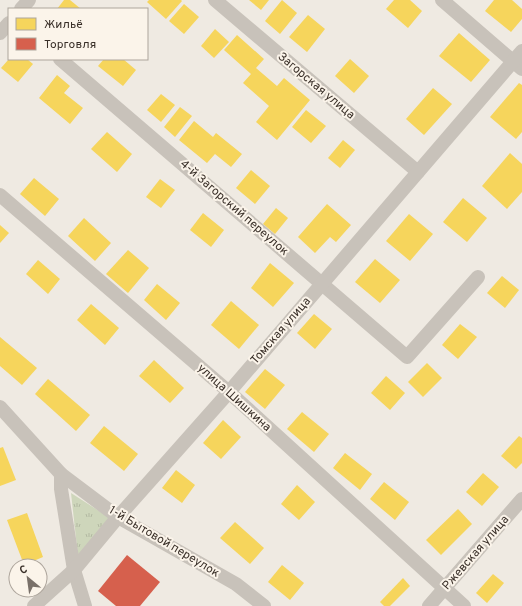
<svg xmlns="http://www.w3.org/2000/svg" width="522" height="606" font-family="Overpass,sans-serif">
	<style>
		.grass { fill: url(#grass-tufts) }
		.homes { fill: #f6d55c }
		.shops { fill: #d6604d }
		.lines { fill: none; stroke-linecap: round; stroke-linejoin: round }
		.minor { stroke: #c8c2ba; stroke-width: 14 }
		.labels { text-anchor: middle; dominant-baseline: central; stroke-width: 4; stroke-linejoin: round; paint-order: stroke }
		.street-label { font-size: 12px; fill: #392f28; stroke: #fbf4ea }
	</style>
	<defs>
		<pattern id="grass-tufts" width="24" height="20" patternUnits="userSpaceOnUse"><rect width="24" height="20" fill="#ced6bb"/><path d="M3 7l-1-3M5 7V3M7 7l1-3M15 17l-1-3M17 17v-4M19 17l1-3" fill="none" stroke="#b2b8a1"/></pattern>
	</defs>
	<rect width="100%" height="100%" fill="#efeae2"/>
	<polygon class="grass" points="71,493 110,518 78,556"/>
	<g class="homes">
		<polygon points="64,0 70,0 81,9 57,9"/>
		<polygon points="149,0 181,0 182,1 166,19 147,2"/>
		<polygon points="249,0 269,0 261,10"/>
		<polygon points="282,0 297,13 280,34 265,21"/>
		<polygon points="394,0 410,0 422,11 408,28 386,9"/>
		<polygon points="494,0 512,0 522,9 522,19 511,32 485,11"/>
		<polygon points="184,4 199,17 184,34 169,21"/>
		<polygon points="308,15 325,29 307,52 289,37"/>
		<polygon points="215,29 229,42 214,58 201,46"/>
		<polygon points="459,33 490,60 471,82 439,56"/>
		<polygon points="237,35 264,59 256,68 277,86 284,78 310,100 277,140 256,122 269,106 243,83 251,74 224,50"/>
		<polygon points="9,59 27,59 33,64 18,82 1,68"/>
		<polygon points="104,59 123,59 136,70 123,86 98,66"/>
		<polygon points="350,59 369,76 354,93 335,76"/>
		<polygon points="57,75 70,86 64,93 83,108 70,124 39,98"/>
		<polygon points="519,83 522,85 522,132 516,139 490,117"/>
		<polygon points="433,88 452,104 424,135 406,119"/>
		<polygon points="161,94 175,105 161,122 147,110"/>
		<polygon points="180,107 192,116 175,137 164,127"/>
		<polygon points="306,110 326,126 311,143 292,127"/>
		<polygon points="194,121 213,137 216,133 242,154 231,167 215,154 207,163 179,140"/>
		<polygon points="107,132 132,154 117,172 91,149"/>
		<polygon points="343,140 355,150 340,168 328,158"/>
		<polygon points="510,153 522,164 522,192 507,209 482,186"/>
		<polygon points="251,170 270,186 255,204 236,188"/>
		<polygon points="34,178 59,199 45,216 20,194"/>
		<polygon points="160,179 175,190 161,208 146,197"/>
		<polygon points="463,198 487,218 467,242 443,222"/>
		<polygon points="327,204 351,225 336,242 330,237 315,253 298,237"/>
		<polygon points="276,208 288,218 275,234 263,224"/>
		<polygon points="203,213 224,230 211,247 190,230"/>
		<polygon points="409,214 433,234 410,261 386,241"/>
		<polygon points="84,218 111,243 95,261 68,236"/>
		<polygon points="0,225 9,233 0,243"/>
		<polygon points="128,250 149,268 128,293 106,274"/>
		<polygon points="375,259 400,280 380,303 355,282"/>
		<polygon points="38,260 60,279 48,294 26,274"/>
		<polygon points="270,263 294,283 273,307 251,288"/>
		<polygon points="502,276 519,290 505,308 487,293"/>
		<polygon points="157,284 180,303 166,320 144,300"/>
		<polygon points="231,301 259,325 239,349 211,325"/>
		<polygon points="91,304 119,328 105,345 77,320"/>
		<polygon points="314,314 332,329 315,349 297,333"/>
		<polygon points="460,324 477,337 458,359 442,345"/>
		<polygon points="0,337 37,368 22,385 0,366"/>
		<polygon points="154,360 184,388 170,403 139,376"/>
		<polygon points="427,363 442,378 423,397 408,382"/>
		<polygon points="265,369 285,385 265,409 245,392"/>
		<polygon points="386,376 405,393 390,410 371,393"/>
		<polygon points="48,379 90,415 76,431 35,394"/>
		<polygon points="302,412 329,434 314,452 287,429"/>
		<polygon points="223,420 241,437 221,459 203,443"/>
		<polygon points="104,426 138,454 124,471 90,443"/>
		<polygon points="519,436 522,438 522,463 516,469 501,456"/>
		<polygon points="3,447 16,480 0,486 0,448"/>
		<polygon points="345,453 372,474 360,490 333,468"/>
		<polygon points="176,470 195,485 182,503 162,488"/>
		<polygon points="483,473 499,487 482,506 466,492"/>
		<polygon points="384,482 409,502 395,520 370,499"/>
		<polygon points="297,485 315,502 299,520 281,504"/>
		<polygon points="458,509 472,524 441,555 426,540"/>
		<polygon points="27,513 43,557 24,565 7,520"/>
		<polygon points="235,522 264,548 250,564 220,538"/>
		<polygon points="282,565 304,583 290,600 268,582"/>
		<polygon points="493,574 504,583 487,603 476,593"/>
		<polygon points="403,578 410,586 390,606 384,606 380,602"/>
	</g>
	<polygon class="shops" points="127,555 160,582 140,606 116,606 98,591"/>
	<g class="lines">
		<g class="minor">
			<polyline points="215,0 418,172"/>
			<polyline points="442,0 522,69"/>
			<polyline points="21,9 29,0"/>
			<polyline points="0,33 9,23"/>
			<polyline points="60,59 407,357 478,277"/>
			<polyline points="0,195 229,392 464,606"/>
			<polyline points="0,407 61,474 118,517 236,584 264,606"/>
			<polyline points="61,474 61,489 74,570 85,606"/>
			<polyline points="34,606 74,570 118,517 229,392 522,51"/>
			<polyline points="429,606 522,499"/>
		</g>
	</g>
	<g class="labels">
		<g class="street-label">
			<text transform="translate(316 86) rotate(40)">Загорская улица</text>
			<text transform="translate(234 208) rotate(41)">4-й Загорский переулок</text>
			<text transform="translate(281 331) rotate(-49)">Томская улица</text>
			<text transform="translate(234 398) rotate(42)">улица Шишкина</text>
			<text transform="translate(164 542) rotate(31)">1-й Бытовой переулок</text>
			<text transform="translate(476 553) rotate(-49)">Ржевская улица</text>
		</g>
	</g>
	<rect x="8" y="8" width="140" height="52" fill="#fbf4ea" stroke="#ada59c"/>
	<rect x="16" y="18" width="20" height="12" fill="#f6d55c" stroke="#ada59c"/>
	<text x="44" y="28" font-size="12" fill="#392f28">Жильё</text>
	<rect x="16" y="38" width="20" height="12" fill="#d6604d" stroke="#ada59c"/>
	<text x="44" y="48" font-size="12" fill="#392f28">Торговля</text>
	<g transform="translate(28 578) rotate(331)"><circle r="19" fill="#fbf4ea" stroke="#ada59c"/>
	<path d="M0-3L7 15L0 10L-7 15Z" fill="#797069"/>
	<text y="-6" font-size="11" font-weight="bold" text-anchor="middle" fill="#392f28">С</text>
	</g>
</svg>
